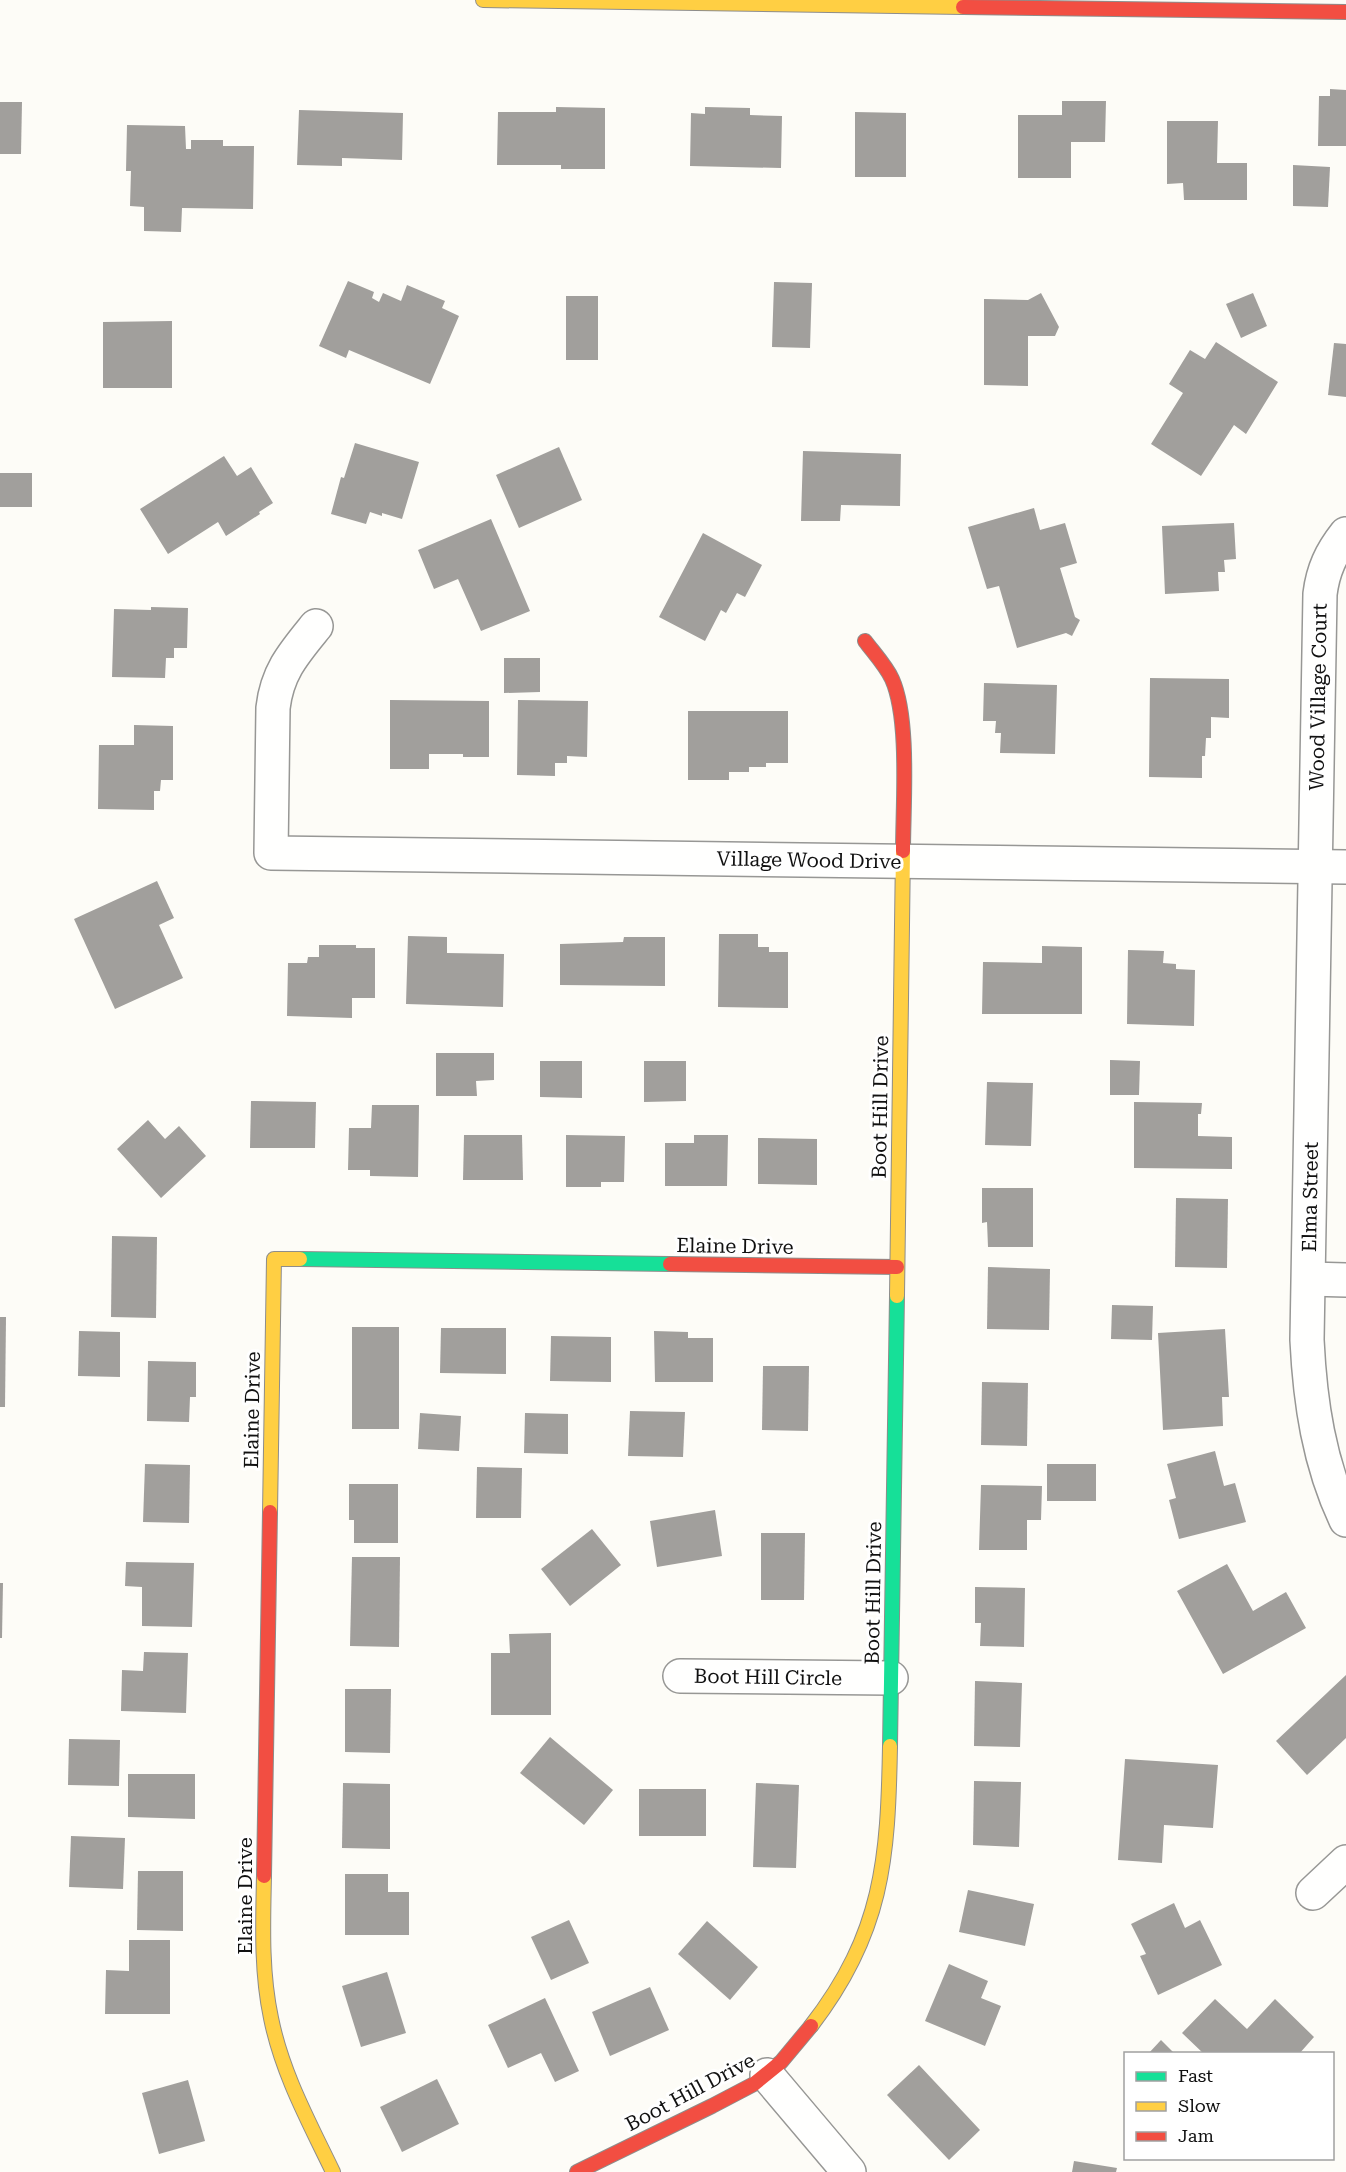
<svg xmlns="http://www.w3.org/2000/svg" width="1346" height="2172" font-family="'Roboto Serif',serif">
	<style>
		.building { fill: #a19f9c }
		.lines { fill: none; stroke-linecap: round; stroke-linejoin: round }
		.street-casing { stroke: #979795; stroke-width: 36 }
		.fast-casing { stroke: #8e8d8b; stroke-width: 16 }
		.slow-casing { stroke: #8e8d8b; stroke-width: 16 }
		.jam-casing { stroke: #8e8d8b; stroke-width: 16 }
		.street { stroke: #fffffe; stroke-width: 33 }
		.fast { stroke: #16e098; stroke-width: 14 }
		.slow { stroke: #ffcf43; stroke-width: 14 }
		.jam { stroke: #f24e42; stroke-width: 14 }
		.labels { text-anchor: middle; dominant-baseline: central; stroke-width: 6; stroke-linejoin: round; paint-order: stroke }
		.street-label { font-size: 20px; fill: #111; stroke: #fff }
	</style>
	<rect width="100%" height="100%" fill="#fdfcf7"/>
	<g class="building">
		<polygon points="1330,89 1346,90 1346,146 1318,146 1319,96 1330,96"/>
		<polygon points="1062,101 1106,101 1105,142 1071,142 1071,178 1018,178 1018,115 1062,115"/>
		<polygon points="0,102 22,102 21,154 0,154"/>
		<polygon points="556,107 605,108 605,169 561,169 561,165 497,165 498,112 556,112"/>
		<polygon points="705,107 750,108 750,115 782,116 781,168 690,166 691,113 705,114"/>
		<polygon points="299,110 403,113 402,160 342,158 342,166 297,165"/>
		<polygon points="855,112 906,113 906,177 855,177"/>
		<polygon points="1167,121 1218,121 1217,163 1247,163 1247,200 1184,200 1183,183 1167,184"/>
		<polygon points="127,125 185,126 186,149 191,149 191,140 223,140 223,146 254,146 253,209 182,208 181,232 144,231 144,207 130,206 131,171 126,171"/>
		<polygon points="1293,165 1330,167 1328,207 1293,206"/>
		<polygon points="348,281 374,292 372,298 379,302 383,293 401,301 407,285 445,301 442,308 459,316 430,384 349,350 346,358 319,346"/>
		<polygon points="774,282 812,283 810,348 772,347"/>
		<polygon points="1041,293 1059,327 1055,336 1028,336 1028,386 984,385 984,299 1028,300"/>
		<polygon points="1253,293 1267,326 1241,338 1226,304"/>
		<rect x="566" y="296" width="32" height="64"/>
		<polygon points="172,321 172,388 103,388 103,322"/>
		<polygon points="1216,342 1278,382 1246,434 1234,425 1201,476 1151,444 1183,393 1169,384 1190,350 1205,359"/>
		<polygon points="1334,343 1346,344 1346,397 1328,395"/>
		<polygon points="355,443 419,462 402,519 382,513 382,516 370,512 366,524 331,514 341,477 344,478"/>
		<polygon points="559,447 582,500 519,528 496,475"/>
		<polygon points="803,451 901,454 900,506 841,505 840,521 801,521"/>
		<polygon points="224,456 237,476 251,467 273,503 259,512 260,514 226,536 218,522 168,554 140,509"/>
		<rect x="0" y="473" width="32" height="34"/>
		<polygon points="1034,508 1040,530 1065,523 1077,563 1060,568 1075,617 1080,620 1072,636 1066,633 1017,648 999,586 987,589 968,527"/>
		<polygon points="491,519 530,611 481,631 458,579 434,589 418,550"/>
		<polygon points="1234,523 1236,559 1224,560 1225,572 1218,572 1219,591 1165,594 1162,526"/>
		<polygon points="703,533 762,565 745,597 737,593 726,613 721,610 705,641 659,617"/>
		<polygon points="151,607 188,608 187,648 174,648 174,658 166,658 165,678 112,677 114,609 151,610"/>
		<polygon points="504,658 540,658 540,692 504,693"/>
		<polygon points="1150,678 1229,679 1229,718 1211,717 1211,738 1206,738 1205,756 1202,756 1202,778 1149,777"/>
		<polygon points="984,683 1057,685 1055,754 1000,753 1001,733 995,733 996,721 983,721"/>
		<polygon points="390,700 489,701 489,757 463,757 463,754 429,754 429,769 390,769"/>
		<polygon points="518,700 588,701 587,757 567,756 567,763 555,763 555,776 517,775"/>
		<polygon points="688,711 788,711 788,763 766,763 766,767 749,767 749,772 729,772 729,780 688,780"/>
		<polygon points="134,725 173,726 173,780 161,780 160,791 154,791 154,810 98,809 99,745 134,745"/>
		<polygon points="157,881 174,918 159,925 183,978 115,1009 74,919"/>
		<polygon points="719,934 758,934 758,947 769,947 769,952 788,952 788,1008 718,1007"/>
		<polygon points="408,936 447,937 447,953 504,954 503,1007 406,1004"/>
		<polygon points="624,937 665,937 665,986 560,985 560,944 623,942"/>
		<polygon points="319,945 356,945 356,948 375,948 375,998 352,998 352,1018 287,1016 288,963 307,963 308,957 319,957"/>
		<polygon points="1042,946 1082,947 1082,1014 982,1014 983,962 1042,963"/>
		<polygon points="1128,950 1164,951 1163,963 1176,964 1176,969 1195,970 1194,1026 1127,1024"/>
		<polygon points="436,1053 494,1053 494,1080 476,1081 477,1096 436,1096"/>
		<polygon points="1110,1060 1140,1061 1139,1095 1110,1095"/>
		<polygon points="540,1061 582,1061 582,1098 540,1097"/>
		<polygon points="644,1061 686,1061 686,1101 644,1102"/>
		<polygon points="987,1082 1033,1083 1031,1146 985,1145"/>
		<polygon points="251,1101 316,1102 315,1148 250,1148"/>
		<polygon points="1134,1102 1202,1103 1201,1114 1198,1114 1198,1136 1232,1137 1232,1169 1134,1168"/>
		<polygon points="372,1105 419,1105 418,1177 370,1176 370,1170 348,1170 349,1128 371,1128"/>
		<polygon points="148,1120 165,1139 179,1126 206,1156 161,1198 117,1149"/>
		<polygon points="464,1135 522,1135 523,1180 463,1180"/>
		<polygon points="566,1135 625,1136 624,1182 601,1182 601,1187 566,1187"/>
		<polygon points="694,1135 728,1135 727,1186 665,1186 665,1143 694,1143"/>
		<polygon points="758,1138 817,1139 817,1185 758,1184"/>
		<polygon points="982,1188 1033,1188 1033,1247 988,1247 987,1222 982,1223"/>
		<polygon points="1176,1198 1228,1199 1227,1268 1175,1267"/>
		<polygon points="112,1236 157,1237 156,1318 111,1317"/>
		<polygon points="988,1267 1050,1269 1049,1330 987,1329"/>
		<polygon points="1112,1305 1153,1306 1152,1340 1111,1339"/>
		<polygon points="0,1317 6,1317 5,1407 0,1407"/>
		<rect x="352" y="1327" width="47" height="102"/>
		<polygon points="441,1328 506,1328 506,1374 440,1373"/>
		<polygon points="1225,1329 1229,1397 1222,1397 1223,1426 1163,1430 1158,1333"/>
		<polygon points="79,1331 120,1332 120,1377 78,1376"/>
		<polygon points="654,1331 688,1332 688,1338 713,1338 713,1382 655,1382"/>
		<polygon points="551,1336 611,1337 611,1382 550,1381"/>
		<polygon points="148,1361 196,1362 196,1397 190,1397 189,1422 147,1421"/>
		<polygon points="763,1366 809,1366 808,1431 762,1430"/>
		<polygon points="982,1382 1028,1383 1027,1446 981,1445"/>
		<polygon points="630,1411 685,1412 683,1457 628,1456"/>
		<polygon points="420,1413 461,1416 459,1451 418,1449"/>
		<polygon points="525,1413 568,1414 568,1454 524,1453"/>
		<polygon points="1215,1451 1224,1486 1235,1483 1246,1522 1179,1539 1169,1500 1176,1498 1167,1464"/>
		<polygon points="145,1464 190,1465 189,1523 143,1522"/>
		<rect x="1047" y="1464" width="49" height="37"/>
		<polygon points="477,1467 522,1468 521,1518 476,1518"/>
		<polygon points="349,1484 398,1484 398,1543 354,1543 354,1520 349,1520"/>
		<polygon points="981,1485 1042,1486 1041,1520 1027,1520 1027,1550 979,1550"/>
		<polygon points="715,1510 722,1556 657,1567 650,1521"/>
		<polygon points="592,1529 621,1565 570,1606 541,1569"/>
		<polygon points="761,1533 805,1533 804,1600 761,1600"/>
		<polygon points="352,1557 400,1557 399,1647 350,1646"/>
		<polygon points="126,1562 194,1563 192,1627 142,1626 142,1587 125,1586"/>
		<polygon points="1227,1564 1253,1611 1286,1592 1306,1628 1223,1674 1177,1591"/>
		<polygon points="0,1583 3,1583 2,1638 0,1638"/>
		<polygon points="975,1587 1025,1588 1024,1647 980,1646 981,1623 975,1623"/>
		<polygon points="551,1633 551,1715 491,1715 491,1653 510,1653 509,1634"/>
		<polygon points="144,1652 188,1653 186,1713 121,1711 122,1670 143,1671"/>
		<polygon points="1346,1675 1346,1738 1307,1775 1276,1741"/>
		<polygon points="975,1681 1022,1683 1020,1747 974,1746"/>
		<polygon points="345,1689 391,1689 390,1753 345,1752"/>
		<polygon points="550,1737 613,1790 584,1825 520,1773"/>
		<polygon points="69,1739 120,1740 119,1786 68,1785"/>
		<polygon points="1125,1759 1218,1765 1213,1828 1164,1825 1162,1863 1118,1860"/>
		<polygon points="128,1774 195,1774 195,1819 128,1817"/>
		<polygon points="974,1781 1021,1782 1019,1847 973,1845"/>
		<polygon points="343,1783 390,1784 390,1849 342,1848"/>
		<polygon points="756,1783 799,1785 796,1868 753,1867"/>
		<rect x="639" y="1789" width="67" height="47"/>
		<polygon points="71,1836 125,1838 123,1889 69,1887"/>
		<polygon points="138,1871 183,1871 183,1931 137,1930"/>
		<polygon points="345,1874 388,1874 388,1892 409,1892 409,1935 345,1935"/>
		<polygon points="968,1890 1034,1904 1025,1946 959,1932"/>
		<polygon points="1174,1903 1185,1928 1200,1920 1222,1965 1158,1995 1140,1956 1146,1954 1131,1924"/>
		<polygon points="569,1920 589,1963 551,1980 531,1937"/>
		<polygon points="707,1921 758,1967 730,2000 678,1954"/>
		<polygon points="129,1940 170,1940 170,2014 105,2014 106,1970 129,1971"/>
		<polygon points="949,1964 988,1981 981,1998 1001,2006 985,2046 925,2021"/>
		<polygon points="387,1972 406,2033 361,2047 342,1986"/>
		<polygon points="650,1987 669,2030 610,2056 592,2012"/>
		<polygon points="545,1998 579,2071 555,2082 541,2053 508,2068 488,2025"/>
		<polygon points="1215,1999 1247,2029 1275,1999 1314,2037 1299,2054 1204,2054 1182,2033"/>
		<polygon points="1161,2040 1175,2054 1148,2054"/>
		<polygon points="919,2065 980,2130 949,2160 887,2095"/>
		<polygon points="437,2079 459,2124 402,2152 380,2107"/>
		<polygon points="188,2080 205,2141 159,2154 142,2093"/>
		<polygon points="1074,2161 1117,2168 1116,2172 1072,2172"/>
	</g>
	<g class="lines">
		<g class="street-casing">
			<g id="street">
				<path d="M1346 534C1331 553 1323 570 1320 594L1307 1340C1310 1402 1319 1463 1346 1520"/>
				<path d="M316 626C294 653 277 672 273 708L271 853 1346 867"/>
				<polyline points="1309,1279 1346,1280"/>
				<polyline points="680,1676 891,1678"/>
				<polyline points="1313,1893 1346,1862"/>
				<polyline points="767,2075 849,2172"/>
			</g>
		</g>
		<g class="fast-casing">
			<g id="fast">
				<polyline points="300,1259 670,1264"/>
				<polyline points="890,1746 897,1296"/>
			</g>
		</g>
		<g class="slow-casing">
			<g id="slow">
				<polyline points="483,0 963,7"/>
				<polyline points="897,1296 903,851"/>
				<polyline points="270,1512 274,1259 300,1259"/>
				<path d="M264 1876C263 1923 261 1971 271 2018 282 2073 309 2122 333 2172"/>
				<path d="M811 2026C883 1933 888 1859 890 1746"/>
			</g>
		</g>
		<g class="jam-casing">
			<g id="jam">
				<polyline points="963,7 1346,12"/>
				<path d="M865 641C874 653 886 666 892 679 910 719 903 805 903 851"/>
				<polyline points="670,1264 897,1267"/>
				<polyline points="264,1876 270,1512"/>
				<polyline points="577,2172 712,2106 754,2084 781,2062 811,2026"/>
			</g>
		</g>
		<use href="#street" class="street"/>
		<use href="#fast" class="fast"/>
		<use href="#slow" class="slow"/>
		<use href="#jam" class="jam"/>
	</g>
	<g class="labels">
		<g class="street-label">
			<text transform="translate(1318 697) rotate(-89)">Wood Village Court</text>
			<text transform="translate(809 860) rotate(1)">Village Wood Drive</text>
			<text transform="translate(880 1107) rotate(-89)">Boot Hill Drive</text>
			<text transform="translate(1310 1197) rotate(-89)">Elma Street</text>
			<text transform="translate(735 1246) rotate(1)">Elaine Drive</text>
			<text transform="translate(252 1410) rotate(-89)">Elaine Drive</text>
			<text transform="translate(873 1593) rotate(-89)">Boot Hill Drive</text>
			<text transform="translate(768 1677) rotate(1)">Boot Hill Circle</text>
			<text transform="translate(245 1896) rotate(-90)">Elaine Drive</text>
			<text transform="translate(690 2092) rotate(-28)">Boot Hill Drive</text>
		</g>
	</g>
	<rect x="1124" y="2052" width="210" height="108" fill="#ffffff" stroke="#a0a0a0" stroke-width="1.5"/>
	<rect x="1136" y="2072" width="30" height="9" fill="#16e098" stroke="#a0a0a0" stroke-width="1.5"/>
	<text x="1178" y="2082" font-size="18" fill="#111111">Fast</text>
	<rect x="1136" y="2102" width="30" height="9" fill="#ffcf43" stroke="#a0a0a0" stroke-width="1.5"/>
	<text x="1178" y="2112" font-size="18" fill="#111111">Slow</text>
	<rect x="1136" y="2132" width="30" height="9" fill="#f24e42" stroke="#a0a0a0" stroke-width="1.5"/>
	<text x="1178" y="2142" font-size="18" fill="#111111">Jam</text>
</svg>
